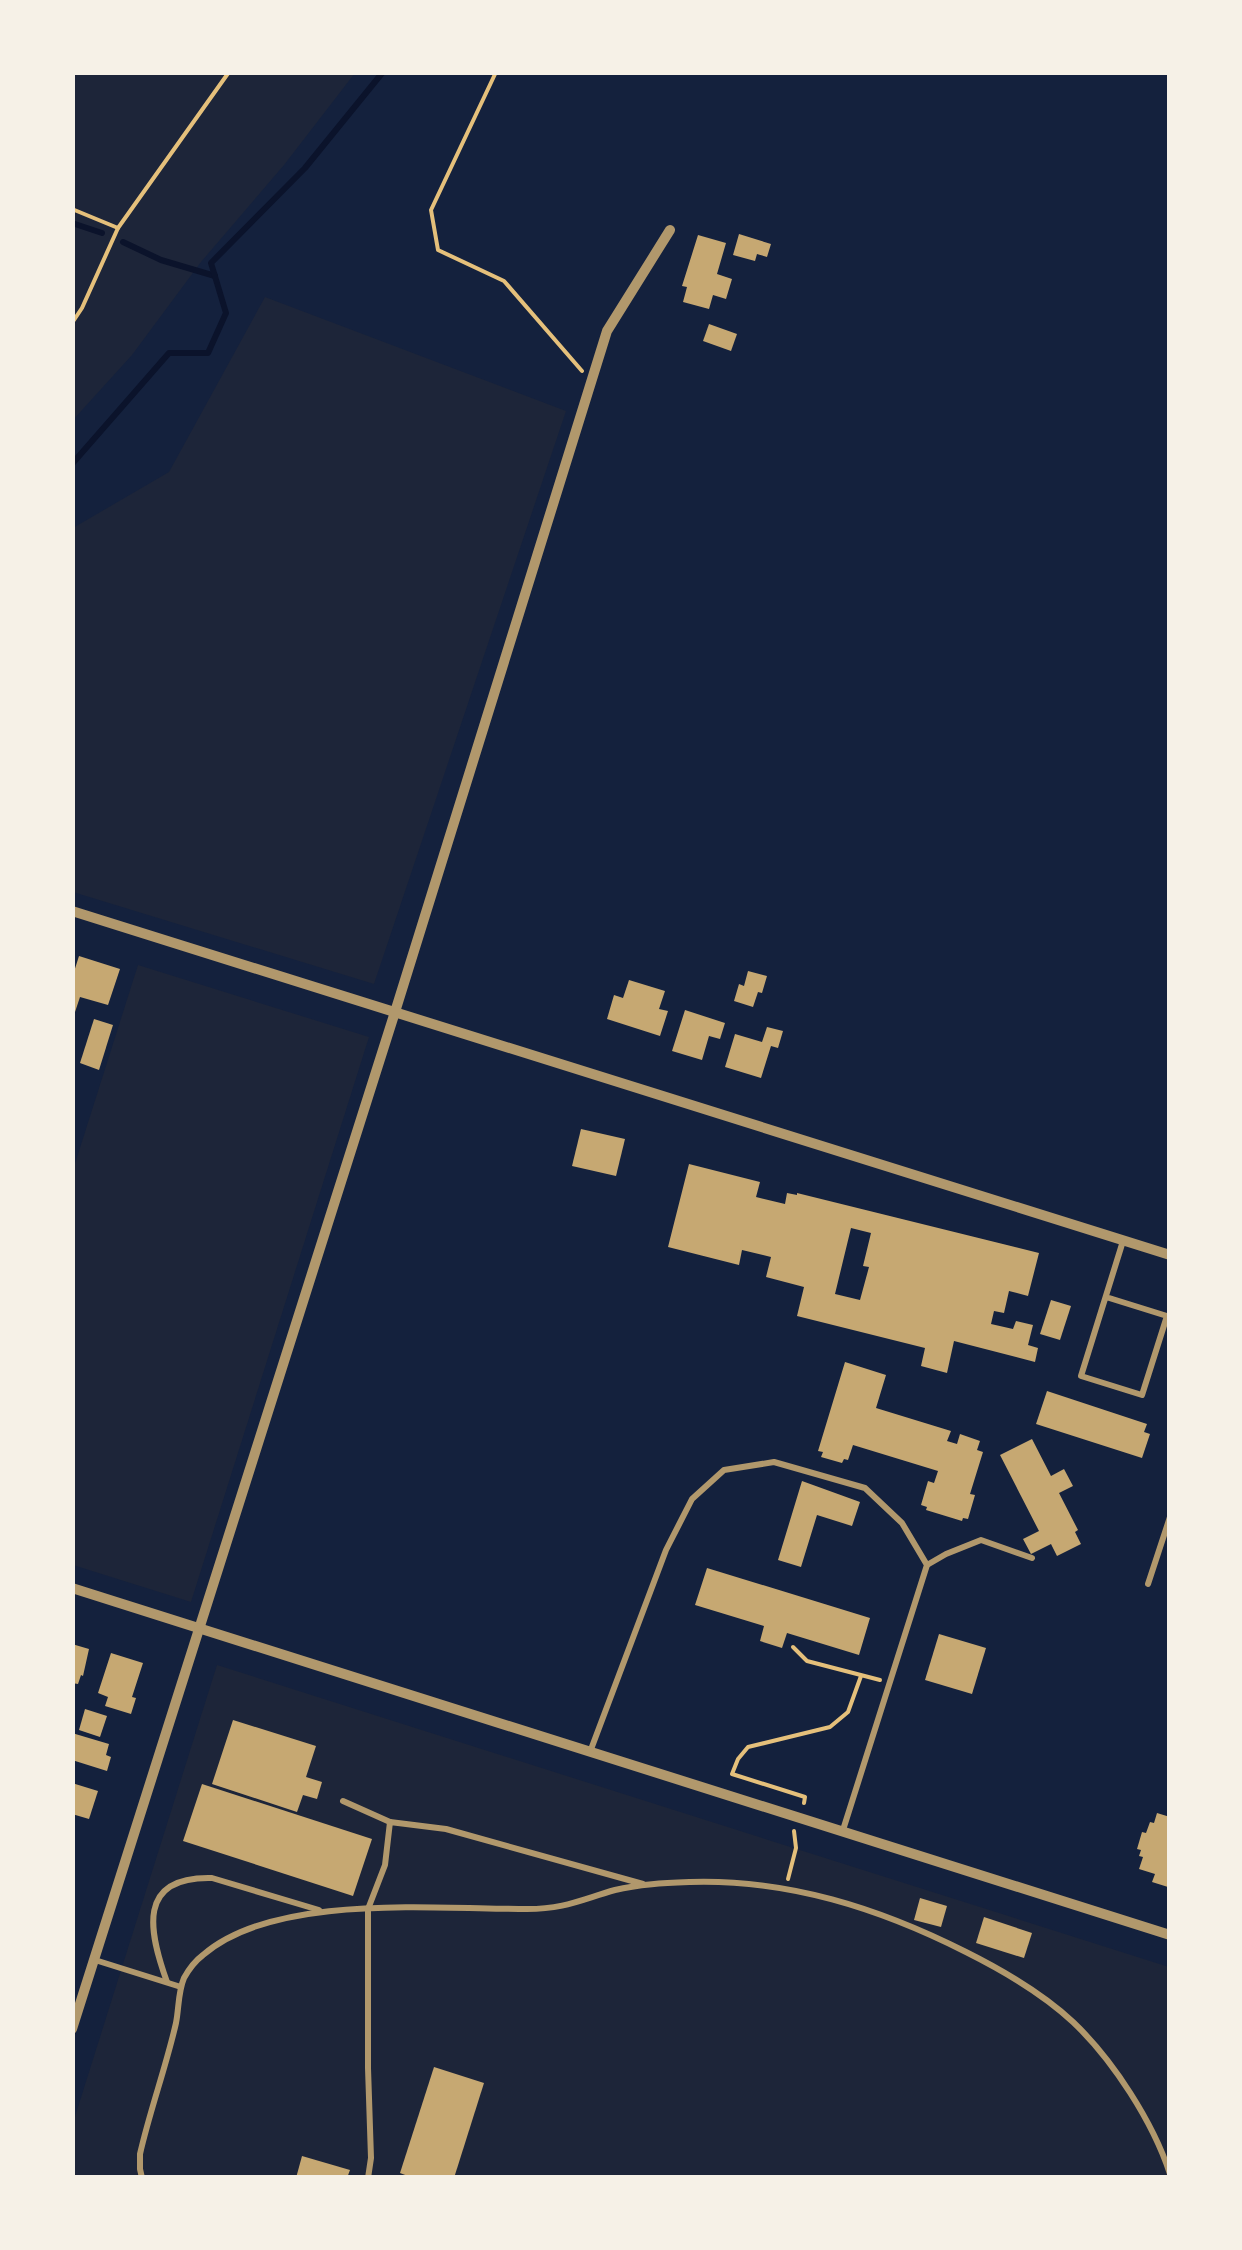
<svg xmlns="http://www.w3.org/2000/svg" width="1242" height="2250" font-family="Raleway,sans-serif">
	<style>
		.green { fill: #1d2539 }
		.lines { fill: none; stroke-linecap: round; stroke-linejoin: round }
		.stream { stroke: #0b132b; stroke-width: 6 }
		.building { fill: #c6a872; fill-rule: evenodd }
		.path { stroke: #e5c07b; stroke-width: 4 }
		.service { stroke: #b1986c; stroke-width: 6 }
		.minor { stroke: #b1986c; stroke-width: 10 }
	</style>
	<rect width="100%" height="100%" fill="#14213d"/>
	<g class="green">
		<polygon points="73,73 355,73 284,165 201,262 132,355 73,420"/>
		<polygon points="265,297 566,411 374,984 73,892 73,528 169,472"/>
		<polygon points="138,965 369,1037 191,1602 73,1565 73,1170"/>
		<polygon points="217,1665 1169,1967 1169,2177 73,2178 73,2123"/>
	</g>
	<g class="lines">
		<g class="stream">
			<polyline points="72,223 102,233"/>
			<polyline points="123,242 161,260 215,276"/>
			<polyline points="72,464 169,353 208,353 226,313 211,263 305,168 383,72"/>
		</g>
	</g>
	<g class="building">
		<polygon points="739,234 771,244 767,257 757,254 755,261 733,255"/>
		<polygon points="698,235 726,243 717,274 732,279 726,299 713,295 709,309 683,302 687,287 682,286"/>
		<polygon points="709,324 737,334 731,351 703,341"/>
		<polygon points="79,956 120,969 108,1005 80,997 73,1018 72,978"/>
		<polygon points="748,971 767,976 762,993 758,992 753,1007 734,1001 739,984 744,986"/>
		<polygon points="629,980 665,991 659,1009 668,1011 660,1036 607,1019 614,995 623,998"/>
		<polygon points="685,1010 725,1023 720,1039 709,1036 702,1060 672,1051"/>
		<polygon points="94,1019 113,1025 99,1070 80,1063"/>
		<polygon points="767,1027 783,1031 778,1048 771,1046 761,1078 725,1067 735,1034 762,1042"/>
		<polygon points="581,1129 625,1139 616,1176 572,1166"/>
		<path d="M689 1164 760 1182 756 1197 785 1204 787 1193 797 1195V1193L1039 1253 1028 1296 1009 1291 1004 1313 994 1311 991 1324 1013 1329 1016 1321 1033 1325 1028 1345 1038 1348 1035 1362 954 1341 947 1373 921 1366 925 1348 797 1316 804 1287 766 1277 771 1257 742 1250 739 1265 668 1247ZM851 1228 871 1233 863 1266 869 1267 860 1300 835 1294Z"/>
		<polygon points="1051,1300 1071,1306 1060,1340 1040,1334"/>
		<polygon points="845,1362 886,1375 876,1408 951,1431 947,1441 957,1444 960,1434 980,1441 977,1450 983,1452 970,1494 975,1495 968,1519 963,1518 962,1521 926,1510 927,1507 921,1505 928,1481 934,1483 938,1471 853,1445 848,1460 844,1459 842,1463 821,1457 823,1452 818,1451"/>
		<polygon points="1047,1391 1147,1424 1144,1432 1150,1434 1142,1458 1036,1424"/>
		<polygon points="1032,1439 1051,1476 1064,1469 1073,1486 1059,1493 1078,1530 1075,1532 1081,1544 1057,1556 1051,1544 1031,1554 1023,1539 1039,1531 1000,1455"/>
		<polygon points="802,1481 860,1502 852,1526 817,1515 801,1567 778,1560"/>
		<polygon points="707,1568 870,1618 859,1655 787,1633 782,1648 760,1641 764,1626 695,1605"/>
		<polygon points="939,1634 986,1648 972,1694 925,1680"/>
		<polygon points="72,1644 89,1649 83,1676 81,1675 78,1684 72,1683"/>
		<polygon points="111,1653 143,1663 132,1697 136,1698 131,1714 105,1706 108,1697 98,1693"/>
		<polygon points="85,1709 107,1716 100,1737 79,1730"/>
		<polygon points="233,1720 316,1746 306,1777 322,1782 317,1799 303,1795 297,1812 212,1784"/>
		<polygon points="72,1733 109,1744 106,1755 111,1757 107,1771 72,1760"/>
		<polygon points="72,1783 98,1791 89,1819 72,1814"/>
		<polygon points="202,1784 372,1839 353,1896 183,1841"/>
		<polygon points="1157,1813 1170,1817 1170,1882 1168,1887 1152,1882 1155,1874 1139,1869 1143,1857 1139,1856 1141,1850 1137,1849 1142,1832 1146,1833 1150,1822 1154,1823"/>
		<polygon points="920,1898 947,1906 941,1927 914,1920"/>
		<polygon points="984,1917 1032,1933 1024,1958 976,1943"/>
		<polygon points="434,2067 484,2083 454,2178 413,2178 400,2173"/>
		<polygon points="302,2156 350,2170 347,2178 296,2178"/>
	</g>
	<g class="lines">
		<g class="path">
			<polyline points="496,72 431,210 438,250 504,281 582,371"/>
			<polyline points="72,209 118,228"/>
			<polyline points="72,323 82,308 118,228 229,72"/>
			<polyline points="793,1647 807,1661 880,1680"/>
			<polyline points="804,1803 805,1797 732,1774 738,1759 748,1747 830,1727 848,1712 861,1676"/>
			<polyline points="788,1879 796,1848 794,1831"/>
		</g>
		<g class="service">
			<polyline points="1106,1297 1167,1316 1142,1395 1081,1376 1123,1241"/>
			<polyline points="927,1565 946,1554 981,1540 1032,1558"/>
			<polyline points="1148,1584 1170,1517"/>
			<polyline points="590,1752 666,1550 692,1499 724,1470 774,1462 865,1488 902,1523 927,1565 843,1830"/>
			<polyline points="343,1801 390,1822"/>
			<polyline points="95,1960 181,1987"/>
			<path d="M167 1982C149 1932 136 1876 212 1878L319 1910"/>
			<path d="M142 2178 140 2169V2154C150 2110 166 2067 176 2023 179 2008 178 1992 184 1978 189 1969 195 1961 203 1955 274 1893 436 1909 527 1909 564 1909 580 1900 615 1890 639 1884 665 1883 690 1882 788 1879 879 1908 966 1952 1004 1971 1042 1993 1073 2022 1113 2060 1153 2122 1170 2174"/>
			<polyline points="368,2178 371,2158 368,2068 368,1909 385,1865 390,1822 446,1829 643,1884"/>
		</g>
		<g class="minor">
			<polyline points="72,911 1170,1255"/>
			<polyline points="72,1588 1170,1935"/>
			<polyline points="72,2029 395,1012 607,331 670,230"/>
		</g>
	</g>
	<rect width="1242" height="2250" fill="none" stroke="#f6f1e7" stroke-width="150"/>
</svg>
